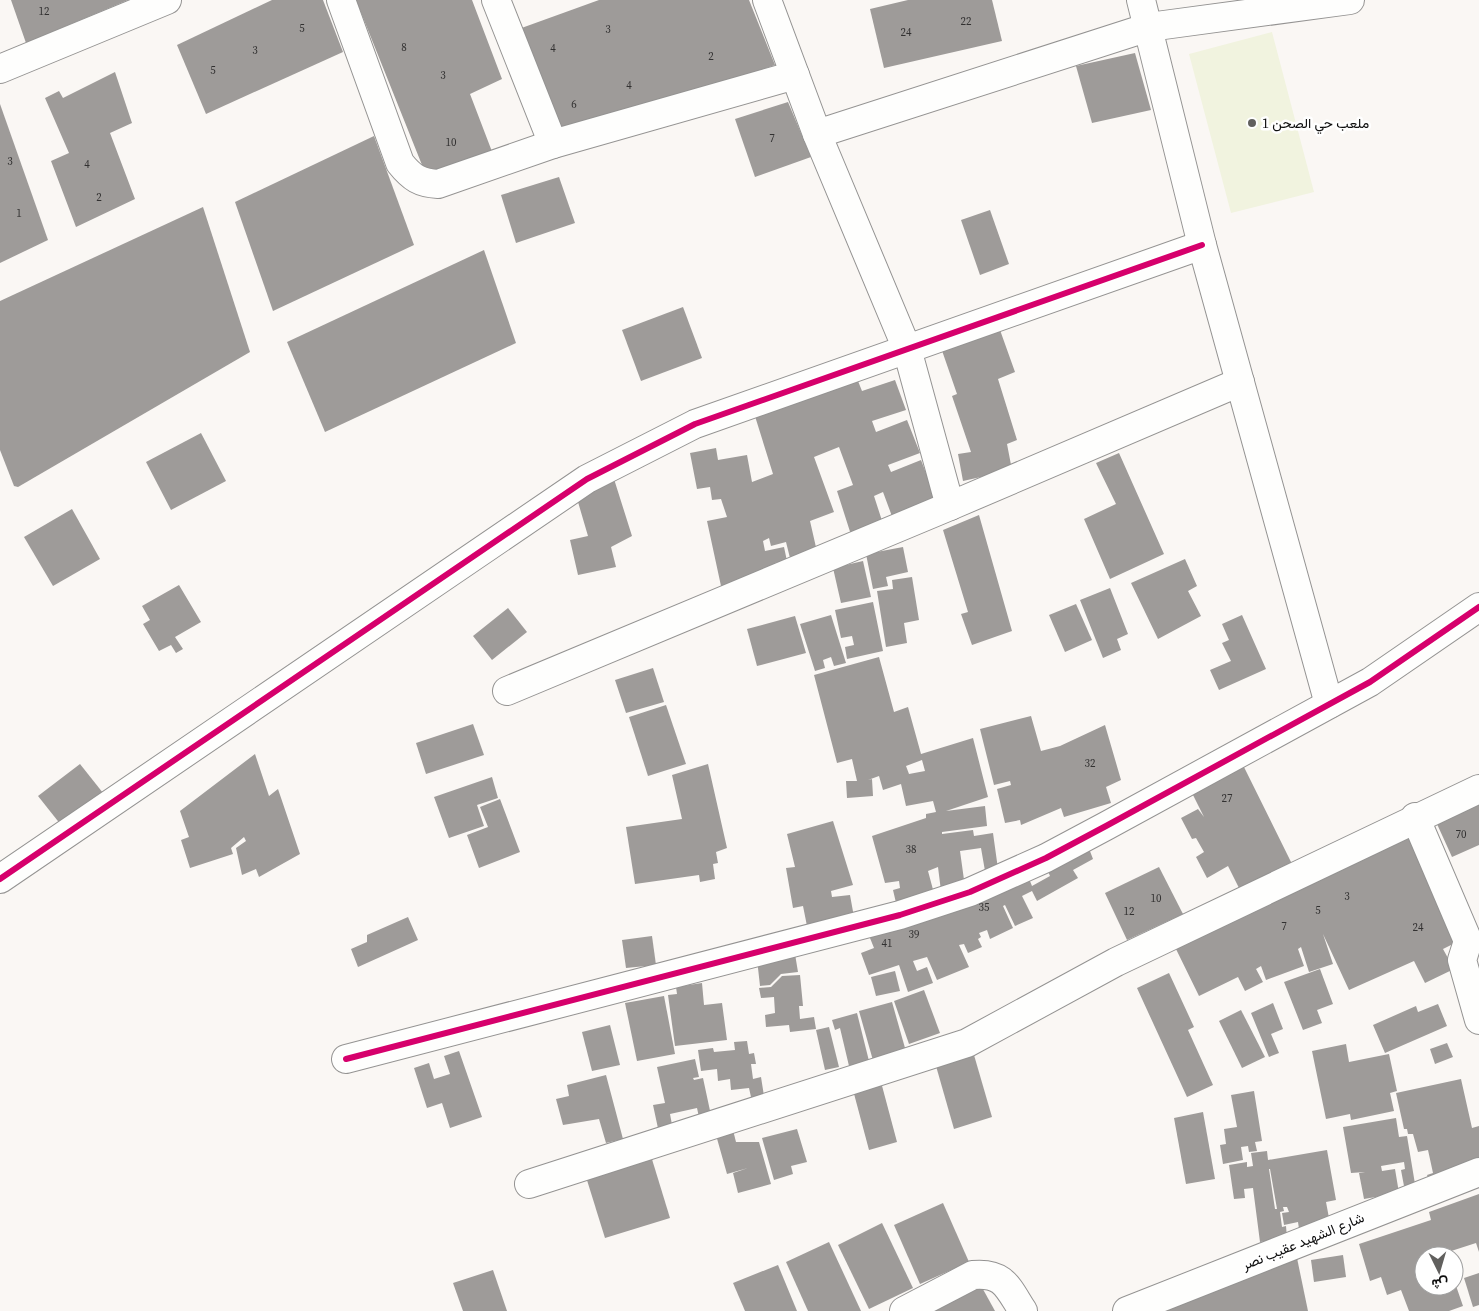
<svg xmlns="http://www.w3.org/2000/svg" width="1479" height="1311" font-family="'Source Serif 4',Vazirmatn,serif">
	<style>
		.pitch { fill: #f1f3df }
		.building { fill: #9e9b99; fill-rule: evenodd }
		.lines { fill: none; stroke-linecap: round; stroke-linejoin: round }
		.minor-casing { stroke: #949392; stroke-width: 30 }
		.minor { stroke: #fefefd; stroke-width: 28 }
		.cycleway-casing { stroke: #fff; stroke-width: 9 }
		.cycleway { stroke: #d6006c; stroke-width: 6 }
		.poi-dot { fill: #61605e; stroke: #fff; stroke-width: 2 }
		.labels { text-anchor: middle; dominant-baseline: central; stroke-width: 5; stroke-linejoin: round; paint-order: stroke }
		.number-label { font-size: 11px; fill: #323131 }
		.poi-label { font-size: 14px; fill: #0e0e0e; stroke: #fff; text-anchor: start }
		.street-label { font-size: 14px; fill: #0e0e0e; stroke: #fff }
	</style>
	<rect width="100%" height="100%" fill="#faf7f4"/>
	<polygon class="pitch" points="1272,32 1314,192 1231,213 1189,54"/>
	<g class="building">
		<polygon points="11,0 128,0 26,43"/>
		<polygon points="272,0 323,0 343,52 206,114 177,45"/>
		<polygon points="356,0 472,0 502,79 470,94 496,162 430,185"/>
		<polygon points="599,0 749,0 775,65 558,140 516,30"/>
		<polygon points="908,0 992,0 1002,41 884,68 870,9"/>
		<polygon points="1135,53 1151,110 1092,123 1076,66"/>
		<polygon points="115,72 132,123 110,133 135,199 76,227 51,161 69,153 45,98 59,91 63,98"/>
		<polygon points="788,102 811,157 755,177 735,119"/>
		<polygon points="0,104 48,240 0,263"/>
		<polygon points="374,136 414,245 273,311 235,202"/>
		<polygon points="559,177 575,223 516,243 501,195"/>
		<polygon points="203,207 250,352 18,487 14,486 0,450 0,301"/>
		<polygon points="990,210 1009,264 980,275 961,220"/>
		<polygon points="484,250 516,343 325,432 287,342"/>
		<polygon points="683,307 702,358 641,381 622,330"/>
		<polygon points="995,316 1015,372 998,379 1017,440 1007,444 1012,470 963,481 958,454 971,452 952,396 957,394 938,339"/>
		<polygon points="854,371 862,391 895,380 906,410 872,421 876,432 907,420 920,453 888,465 891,472 921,460 937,502 893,519 883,492 874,496 885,530 853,541 837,491 853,485 839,447 814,457 834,512 810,521 818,556 791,562 786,542 771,546 769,538 763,541 765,551 784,547 787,561 775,563 777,574 721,586 707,521 727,517 721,499 712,500 710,487 697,489 690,453 716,448 718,460 747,455 752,482 773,474 754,413"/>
		<polygon points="201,433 226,481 171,510 146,462"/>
		<polygon points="1119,453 1164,554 1110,579 1084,519 1116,504 1096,463"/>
		<polygon points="614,479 632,536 611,547 616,567 578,575 570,540 588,536 578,502"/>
		<polygon points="72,509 100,559 53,586 24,537"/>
		<polygon points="979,515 1012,631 972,645 961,614 968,612 943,530"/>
		<polygon points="903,547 908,572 886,577 888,586 873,589 866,554"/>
		<polygon points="1185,559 1197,586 1188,591 1201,616 1158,639 1131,583"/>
		<polygon points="863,561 871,597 841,603 833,568"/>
		<polygon points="912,577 919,620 904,623 907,643 886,647 877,591 893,589 892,580"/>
		<polygon points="179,585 201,622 175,637 183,649 176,653 171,645 159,651 143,624 150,620 142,606"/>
		<polygon points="1110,588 1128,634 1117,639 1121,650 1103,658 1080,600"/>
		<polygon points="873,602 883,651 847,659 845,647 854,645 852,636 841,638 835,610"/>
		<polygon points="1076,604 1092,640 1065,652 1049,615"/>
		<polygon points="508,608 527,632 492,660 473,636"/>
		<polygon points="831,615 846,663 834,666 831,657 823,660 825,668 815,671 800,624"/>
		<polygon points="1242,615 1266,669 1219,690 1210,670 1231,661 1222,643 1229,640 1222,624"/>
		<polygon points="795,616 806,653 757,666 747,629"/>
		<path d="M879 657 894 712 908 707 921 754 973 738 988 797 946 811 985 806 987 826 942 832V834L973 830 974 836 993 833 998 869 985 871 981 848 960 851 965 887 941 891 938 867 928 871 935 897 897 907 893 890 900 888 899 881 885 883 872 836 926 818V814L936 812 933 801 906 806 901 784 883 790 879 776 868 780 872 779 873 796 847 798 846 781H857L852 759 837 763 814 675ZM922 760 925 771 909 774 906 766Z"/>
		<polygon points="653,668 664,702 626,713 615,680"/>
		<polygon points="666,705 686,764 648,776 629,717"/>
		<polygon points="1031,716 1041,751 1060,746 1105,725 1121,780 1106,787 1111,803 1064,817 1061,808 1021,825 1020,820 1005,823 997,789 1011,785 1010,781 994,785 980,729"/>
		<polygon points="473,724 484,755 426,774 416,743"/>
		<polygon points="255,754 269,796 278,789 300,854 259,877 256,869 242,875 236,848 246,841 244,837 231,848 233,854 190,868 181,840 189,837 180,811"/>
		<polygon points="1241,761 1292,864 1239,888 1228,866 1207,878 1196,857 1204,852 1196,838 1192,839 1181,818 1198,809 1204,817 1188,785"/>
		<polygon points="80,764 107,798 65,830 38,796"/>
		<polygon points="708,764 727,848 716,852 718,863 713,864 715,879 700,882 699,875 635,884 626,827 682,819 672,775"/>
		<polygon points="492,777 498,798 477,805 484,826 449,838 434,797"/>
		<polygon points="500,799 520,852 479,868 467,835 488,827 480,807"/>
		<polygon points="1479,803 1479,845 1452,857 1437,824"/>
		<polygon points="833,821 853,885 831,891 832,897 850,895 854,917 807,926 803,906 793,908 786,868 795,867 787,834"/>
		<polygon points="1083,833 1093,859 1073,870 1078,878 1037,901 1032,891 1022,896 1033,918 1015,926 1005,905 1003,906 1013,928 990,939 987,930 979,933 981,937 978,939 982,947 968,953 964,944 959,945 969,967 937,980 927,957 913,961 917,971 927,967 933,983 908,992 899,965 869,975 861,953 874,948 864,923 1023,864 1032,886 1050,876 1040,853"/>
		<polygon points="1409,837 1455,943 1443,949 1454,969 1425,983 1414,961 1349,990 1323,934 1333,964 1309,972 1301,947 1298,949 1304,966 1266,980 1261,966 1256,969 1263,982 1245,991 1238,977 1199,996 1175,947"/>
		<polygon points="1159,867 1183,914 1127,940 1105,893"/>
		<polygon points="408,917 418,940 358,967 351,949 367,942 367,935"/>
		<polygon points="652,936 656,965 626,968 622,940"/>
		<polygon points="795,954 798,972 781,974 770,985 760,986 757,959"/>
		<polygon points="1320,969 1333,1004 1317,1010 1322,1023 1303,1030 1284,982"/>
		<polygon points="895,971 900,991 876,996 871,977"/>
		<polygon points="1169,973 1194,1027 1188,1030 1213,1085 1187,1097 1137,988"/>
		<polygon points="800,975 803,1006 799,1006 800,1019 814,1017 816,1029 790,1032 789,1025 766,1027 765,1015 775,1013 774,997 761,998 759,988 771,987 782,976"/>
		<polygon points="702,983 704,1005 722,1003 727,1040 675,1046 668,995 677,994 676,987"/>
		<polygon points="924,990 940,1033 909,1044 894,1001"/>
		<polygon points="664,996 675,1054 637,1061 625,1003"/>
		<polygon points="892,1002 907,1055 874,1064 859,1011"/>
		<polygon points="1273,1003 1283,1029 1271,1034 1279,1053 1269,1057 1251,1013"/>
		<polygon points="1438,1004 1447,1026 1385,1053 1373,1025 1416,1006 1418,1012"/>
		<polygon points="1241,1010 1265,1057 1242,1068 1219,1021"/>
		<polygon points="857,1013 869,1061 849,1066 840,1028 835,1030 832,1020"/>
		<polygon points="610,1025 620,1065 592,1071 582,1032"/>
		<polygon points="829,1027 839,1067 825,1070 816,1030"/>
		<polygon points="747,1041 749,1054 754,1053 756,1064 751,1064 753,1079 761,1077 764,1096 751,1097 749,1088 731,1090 730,1079 718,1081 717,1069 701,1071 698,1050 713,1048 714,1052 735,1050 734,1042"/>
		<polygon points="1447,1043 1453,1057 1435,1064 1430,1049"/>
		<polygon points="1346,1044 1349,1062 1389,1054 1397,1091 1390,1093 1394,1111 1351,1120 1350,1114 1326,1119 1312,1051"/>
		<polygon points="459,1051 482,1117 450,1128 442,1103 427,1108 414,1068 429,1063 434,1079 450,1074 444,1056"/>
		<polygon points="974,1055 992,1117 954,1129 936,1066"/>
		<polygon points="695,1059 699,1077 693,1078 694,1080 703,1078 712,1120 700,1122 697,1108 670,1114 673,1130 659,1133 653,1105 665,1103 657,1067"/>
		<polygon points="606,1075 623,1139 606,1143 599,1119 563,1125 556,1099 569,1096 567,1085"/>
		<polygon points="1461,1079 1472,1128 1479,1126 1479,1163 1429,1180 1427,1175 1433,1173 1428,1150 1418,1152 1413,1134 1408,1134 1407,1129 1404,1129 1396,1093"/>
		<polygon points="881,1082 897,1142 869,1150 853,1090"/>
		<polygon points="1254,1091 1262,1141 1255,1142 1257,1151 1249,1152 1248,1146 1241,1147 1243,1160 1223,1164 1220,1145 1226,1144 1224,1129 1237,1127 1231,1095"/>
		<polygon points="1203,1112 1215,1179 1186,1184 1174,1118"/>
		<polygon points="1396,1118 1399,1137 1407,1136 1415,1184 1404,1186 1401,1170 1405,1169 1404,1162 1381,1166 1382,1171 1395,1169 1399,1193 1364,1199 1359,1173 1365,1172 1351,1173 1343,1127"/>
		<polygon points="797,1129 807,1162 791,1166 793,1174 774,1180 762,1138"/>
		<polygon points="733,1130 736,1142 759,1142 771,1184 738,1193 733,1173 748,1168 727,1174 716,1135"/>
		<path d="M1327 1150 1336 1200 1326 1202 1329 1218 1300 1236 1298 1222 1284 1225 1282 1213 1289 1212 1287 1207H1283L1284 1211 1280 1212 1282 1227 1286 1226 1287 1238 1260 1242 1253 1188 1244 1189 1245 1198 1234 1199 1229 1165 1247 1162V1167L1253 1166 1251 1153 1267 1151 1268 1160ZM1269 1169H1270L1277 1209H1275Z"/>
		<polygon points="651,1156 670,1218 605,1238 586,1177"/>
		<polygon points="1479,1194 1479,1252 1476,1243 1445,1253 1446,1256 1424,1256 1424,1286 1454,1286 1454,1280 1463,1306 1449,1311 1409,1311 1401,1290 1387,1295 1381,1277 1370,1281 1359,1244 1431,1220 1429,1212"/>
		<polygon points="943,1203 969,1262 920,1284 894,1225"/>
		<polygon points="882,1223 913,1288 869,1309 838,1245"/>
		<polygon points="829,1242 861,1311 808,1311 786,1262"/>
		<polygon points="1343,1255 1346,1277 1314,1282 1311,1260"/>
		<polygon points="1297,1258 1308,1311 1168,1311 1164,1292"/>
		<polygon points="778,1265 797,1311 745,1311 733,1283"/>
		<polygon points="493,1270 507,1311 463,1311 453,1283"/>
		<polygon points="1479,1273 1479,1305 1473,1307 1464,1278"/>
		<polygon points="979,1282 995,1311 929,1311"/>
	</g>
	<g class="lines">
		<g class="minor-casing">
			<g id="minor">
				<path d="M341 0 400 163C412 178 420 183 438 184L553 144"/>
				<polyline points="496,0 553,144 795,75"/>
				<polyline points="767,0 817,134 907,349 950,506"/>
				<polyline points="1141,0 1202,245 1329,704"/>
				<polyline points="0,69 167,0"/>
				<polyline points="817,134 1149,27 1350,0"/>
				<polyline points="507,691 950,506 1240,382"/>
				<polyline points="1415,817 1468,941 1462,960 1479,1020"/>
				<polyline points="0,879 587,479 695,424 1202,245"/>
				<polyline points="346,1059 900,915 970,892 1046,858 1106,826 1370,682 1479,607"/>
				<polyline points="529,1184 967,1043 1116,962 1479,789"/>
				<path d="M904 1311 973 1275C1004 1272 1008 1288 1023 1311"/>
				<polyline points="1127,1311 1479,1172"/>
			</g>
		</g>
		<use href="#minor" class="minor"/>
		<g class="cycleway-casing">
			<g id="cycleway">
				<polyline points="0,879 587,479 695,424 1202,245"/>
				<polyline points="346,1059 900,915 970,892 1046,858 1106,826 1370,682 1479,607"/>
			</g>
		</g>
		<use href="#cycleway" class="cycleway"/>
	</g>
	<circle class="poi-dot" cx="1252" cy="123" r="5"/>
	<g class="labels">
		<g class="number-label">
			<text x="44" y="11">12</text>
			<text x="966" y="21">22</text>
			<text x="302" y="28">5</text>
			<text x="608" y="29">3</text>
			<text x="906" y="32">24</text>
			<text x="404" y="47">8</text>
			<text x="553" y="48">4</text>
			<text x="255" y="50">3</text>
			<text x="711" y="56">2</text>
			<text x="213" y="70">5</text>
			<text x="443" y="75">3</text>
			<text x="629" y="85">4</text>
			<text x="574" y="104">6</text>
			<text x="772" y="138">7</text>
			<text x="451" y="142">10</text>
			<text x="10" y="161">3</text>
			<text x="87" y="164">4</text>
			<text x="99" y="197">2</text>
			<text x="19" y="213">1</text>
			<text x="1090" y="763">32</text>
			<text x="1227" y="798">27</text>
			<text x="1461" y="834">70</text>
			<text x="911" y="849">38</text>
			<text x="1347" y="896">3</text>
			<text x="1156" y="898">10</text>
			<text x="984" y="907">35</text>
			<text x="1318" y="910">5</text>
			<text x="1129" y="911">12</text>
			<text x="1284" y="926">7</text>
			<text x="1418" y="927">24</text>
			<text x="914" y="934">39</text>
			<text x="887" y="943">41</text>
		</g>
		<g class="poi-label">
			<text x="1262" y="123">ملعب حي الصحن 1</text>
		</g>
		<g class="street-label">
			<text transform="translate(1303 1241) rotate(-22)">شارع الشهيد عقيب نصر</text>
		</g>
	</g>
	<g transform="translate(1439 1271) rotate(175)"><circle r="24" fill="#ffffff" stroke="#9f9f9f"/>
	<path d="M0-4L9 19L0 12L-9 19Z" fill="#61605e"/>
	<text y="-8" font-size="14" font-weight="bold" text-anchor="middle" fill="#0e0e0e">ش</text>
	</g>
</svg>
